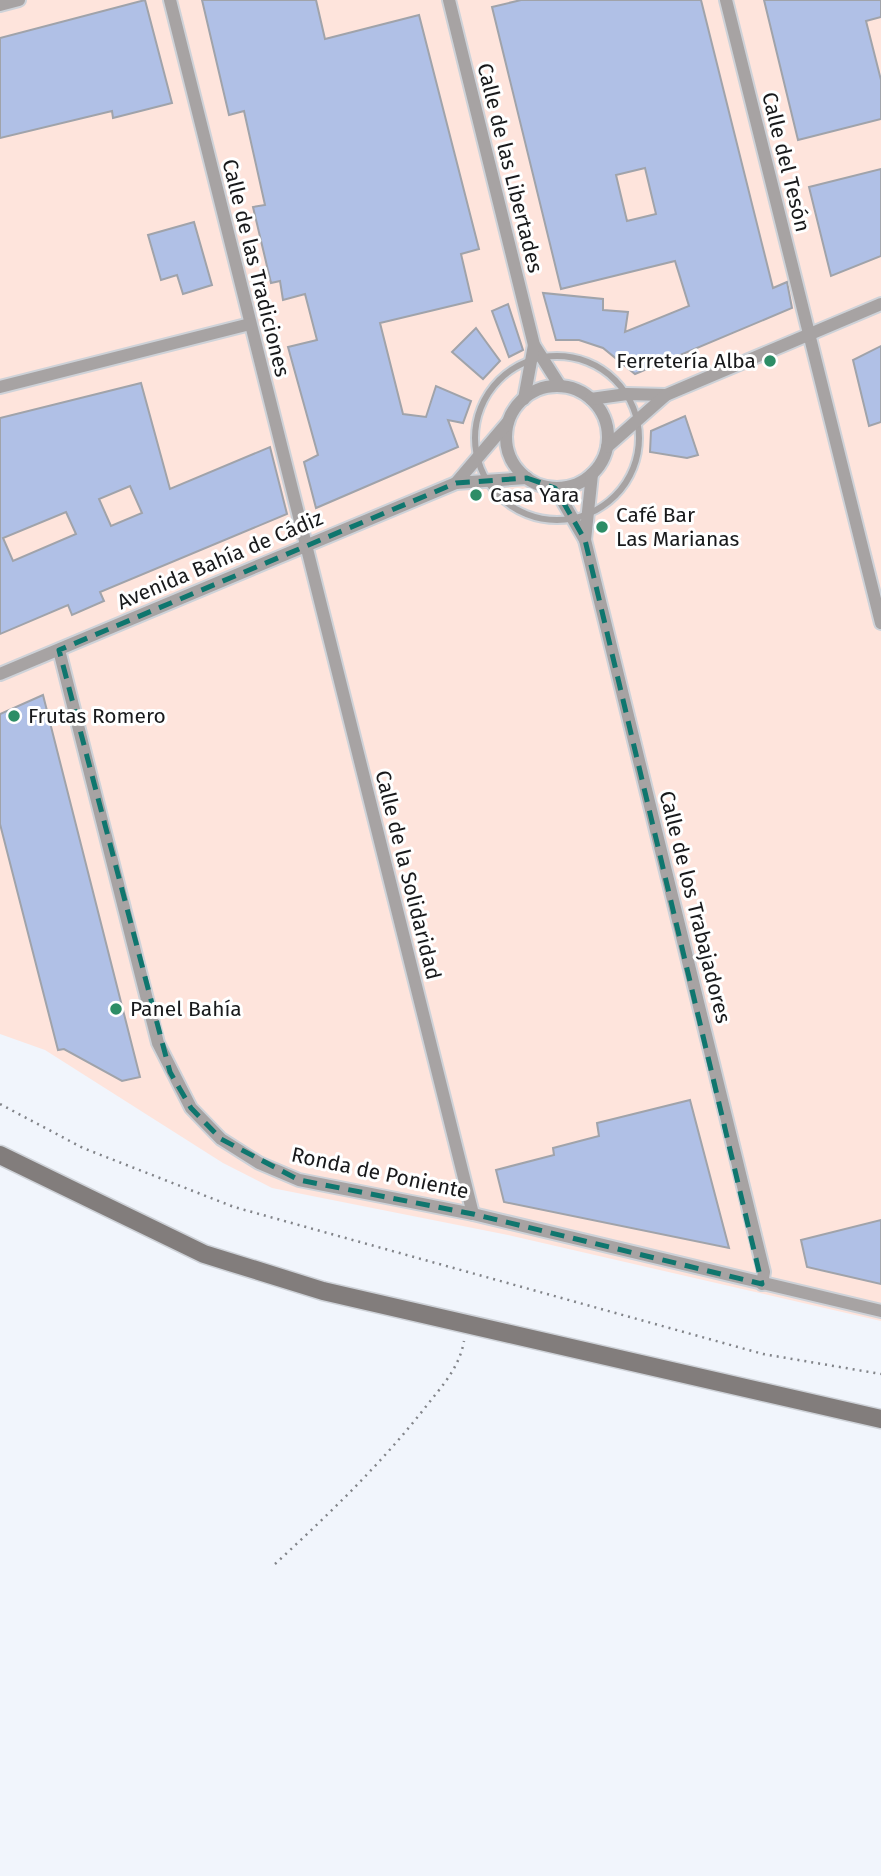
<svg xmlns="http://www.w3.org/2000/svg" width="881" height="1876" font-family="'Fira Sans',sans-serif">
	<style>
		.industrial { fill: #fee4dc }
		.building { fill: #b0c0e6; stroke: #a0a3aa; stroke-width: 2; fill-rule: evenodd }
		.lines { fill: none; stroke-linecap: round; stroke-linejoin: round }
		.service-casing { stroke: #ced2d8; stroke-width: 10 }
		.minor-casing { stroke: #ced2d8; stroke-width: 16 }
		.secondary-casing { stroke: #ced2d8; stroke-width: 21 }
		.path { stroke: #828489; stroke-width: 2.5; stroke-dasharray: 2 5; stroke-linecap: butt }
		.service { stroke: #a7a3a3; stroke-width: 6 }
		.minor { stroke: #a7a3a3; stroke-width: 12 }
		.secondary { stroke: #827d7c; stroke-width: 18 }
		.marked { fill: none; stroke: #0f766e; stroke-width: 5; stroke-dasharray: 14 9; stroke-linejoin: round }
		.poi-dot { fill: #2d8d66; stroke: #fff; stroke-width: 2.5 }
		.labels { text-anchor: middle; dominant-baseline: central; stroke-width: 6; stroke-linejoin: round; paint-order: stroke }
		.street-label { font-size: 21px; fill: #18191b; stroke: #fff }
		.poi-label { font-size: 21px; fill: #18191b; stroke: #fff; text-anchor: start }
	</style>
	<rect width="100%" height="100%" fill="#f1f5fc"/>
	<polygon class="industrial" points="0,0 881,0 881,1321 508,1235 272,1188 223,1163 45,1050 0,1034"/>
	<g class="building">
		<polygon points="145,0 172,103 113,118 112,111 0,138 0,38"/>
		<polygon points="202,0 316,0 325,39 419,15 479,249 461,254 472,301 380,323 403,414 426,417 436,386 471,401 463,423 448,420 458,447 316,508 304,462 318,455 288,347 317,340 305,294 283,300 280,281 271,283 253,207 265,205 244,111 229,115"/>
		<path d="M521 0H701L773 288 787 282 792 308 635 374 603 348 579 340H556L543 293 603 299V310L628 312 625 332 689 306 675 261 561 289 492 7ZM645 168 656 214 627 221 616 175Z"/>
		<polygon points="764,0 881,0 881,17 866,21 881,80 881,119 798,140"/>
		<polygon points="881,169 881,256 831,276 809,187"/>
		<polygon points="194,222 212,285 183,294 177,275 161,280 148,235"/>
		<polygon points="508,304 523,350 509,357 492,311"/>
		<polygon points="476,328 500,361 483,379 452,352"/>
		<polygon points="881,346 881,422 869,426 853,360"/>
		<path d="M141 383 170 489 270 447 287 514 100 592 104 601 72 615 68 605 0 634V418ZM130 486 142 513 111 526 99 499ZM66 512 76 534 13 561 3 538Z"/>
		<polygon points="685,416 698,455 687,458 650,452 651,431"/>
		<polygon points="43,695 140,1077 122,1081 64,1049 58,1050 0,824 0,714"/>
		<polygon points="690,1100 729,1248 504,1202 496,1170 554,1155 553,1148 599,1136 597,1123"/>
		<polygon points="881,1220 881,1284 807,1267 801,1240"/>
	</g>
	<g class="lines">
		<g class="service-casing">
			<circle id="service" cx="557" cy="438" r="82"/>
		</g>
		<g class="minor-casing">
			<g id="minor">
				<polyline points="170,0 473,1214"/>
				<polyline points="449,0 534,345 560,386"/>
				<polyline points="726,0 881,623"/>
				<polyline points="0,5 19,0"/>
				<circle cx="557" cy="437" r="51"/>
				<polyline points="0,387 250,324"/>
				<polyline points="524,399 534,345"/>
				<polyline points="591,399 627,394 666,395"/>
				<polyline points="607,447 666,395 881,304"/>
				<polyline points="456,483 508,422"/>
				<polyline points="555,488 585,540 764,1272 762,1284"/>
				<polyline points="585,540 592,474"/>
				<polyline points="59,650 158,1043 191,1108 221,1139 259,1163 299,1180 473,1214 881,1311"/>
				<polyline points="0,674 456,483 527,478"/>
			</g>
		</g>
		<g class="secondary-casing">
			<polyline id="secondary" points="0,1155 204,1254 323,1291 881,1419"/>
		</g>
		<g class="path">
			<polyline points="0,1104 83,1148 234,1207 763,1354 881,1374"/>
			<path d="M275 1564C328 1515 379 1466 424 1409 441 1387 459 1369 464 1341"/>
		</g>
		<use href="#service" class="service"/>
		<use href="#minor" class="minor"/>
		<use href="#secondary" class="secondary"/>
	</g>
	<path class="marked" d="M527 478 555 488 585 540 762 1284 473 1214 299 1180 221 1139 191 1108 170 1072 59 650 456 483Z"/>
	<g class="poi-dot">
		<circle cx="770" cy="361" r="7"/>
		<circle cx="476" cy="495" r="7"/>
		<circle cx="602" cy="527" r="7"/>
		<circle cx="14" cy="716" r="7"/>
		<circle cx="116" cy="1009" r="7"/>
	</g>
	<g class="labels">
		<g class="street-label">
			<text transform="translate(786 162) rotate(76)">Calle del Tesón</text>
			<text transform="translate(510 168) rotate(76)">Calle de las Libertades</text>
			<text transform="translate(256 268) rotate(76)">Calle de las Tradiciones</text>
			<text transform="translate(220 560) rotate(-23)">Avenida Bahía de Cádiz</text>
			<text transform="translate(408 875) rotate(76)">Calle de la Solidaridad</text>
			<text transform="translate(695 907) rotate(76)">Calle de los Trabajadores</text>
			<text transform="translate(380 1173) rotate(12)">Ronda de Poniente</text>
		</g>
		<g class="poi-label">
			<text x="756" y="361" text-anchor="end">Ferretería Alba</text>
			<text x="490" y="495">Casa Yara</text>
			<text x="616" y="515">Café Bar<tspan x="616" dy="24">Las Marianas</tspan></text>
			<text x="28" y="716">Frutas Romero</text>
			<text x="130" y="1009">Panel Bahía</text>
		</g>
	</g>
</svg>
